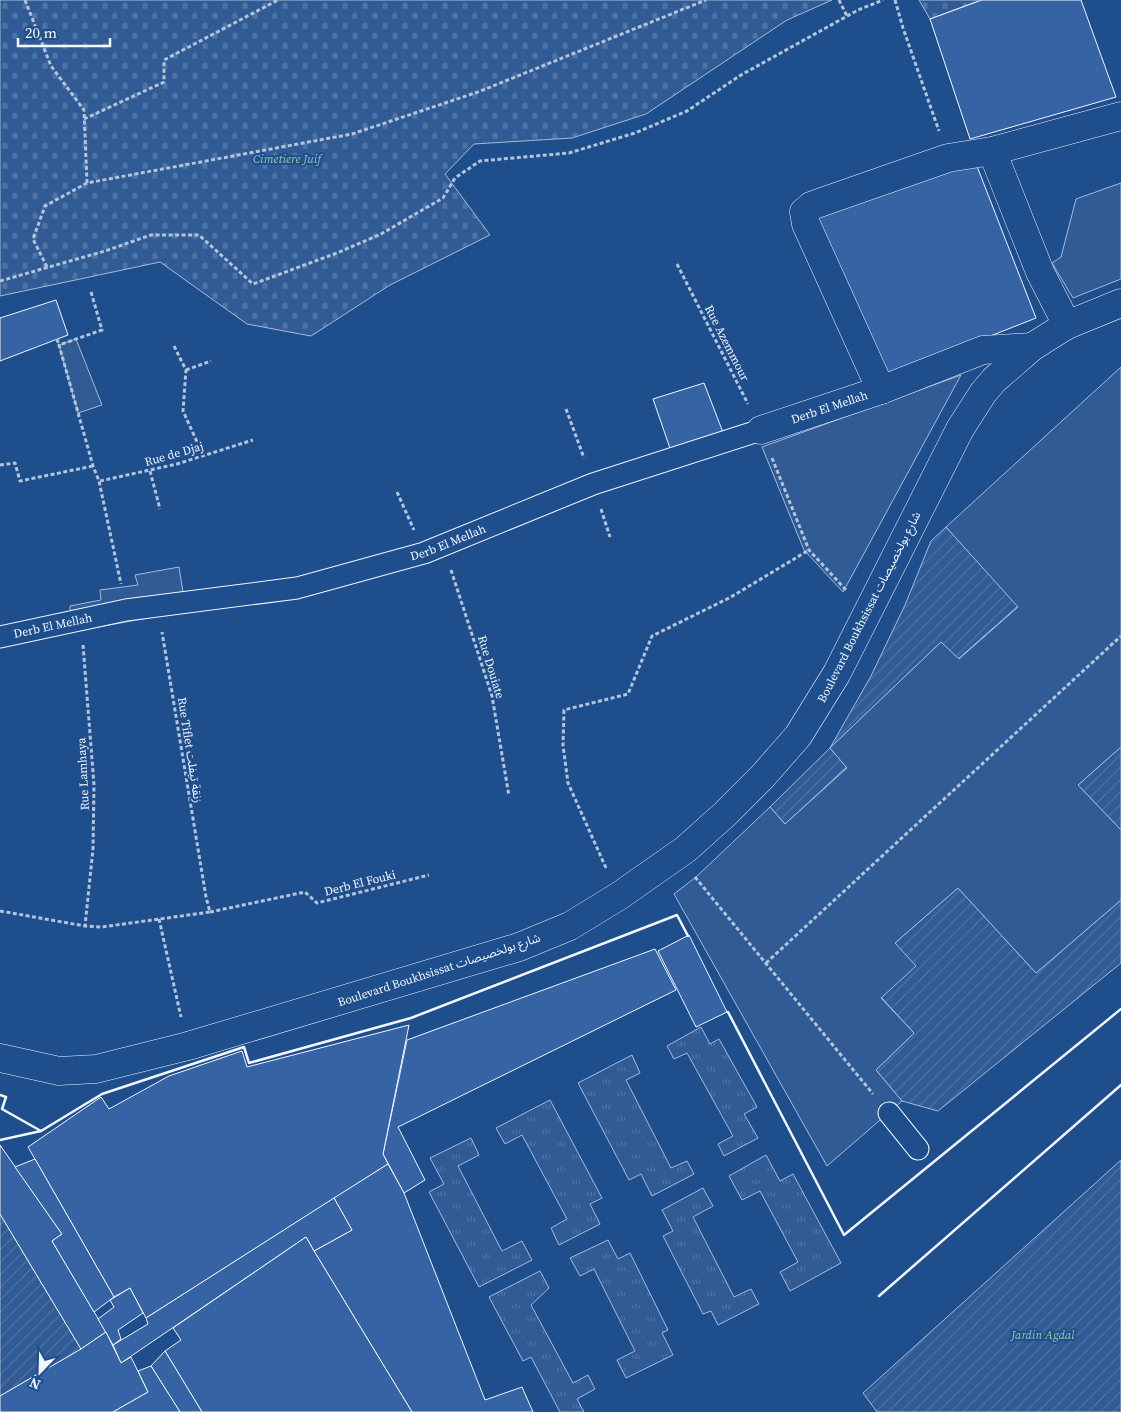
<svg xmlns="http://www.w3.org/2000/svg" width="1121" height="1412" font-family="'Source Serif 4','Noto Sans Arabic',serif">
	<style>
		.grass { fill: url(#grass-tufts); stroke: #a8bbd7 }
		.cemetery { fill: url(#cemetery-stones); stroke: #a8bbd7 }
		.garden { fill: url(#garden-furrows); stroke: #a8bbd7 }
		.built { fill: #305b95; stroke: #a8bbd7 }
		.building { fill: #3563a3; stroke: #f2f6ff }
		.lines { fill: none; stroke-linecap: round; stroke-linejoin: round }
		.pedestrian-casing { stroke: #f2f6ff; stroke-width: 23 }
		.minor-casing { stroke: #f2f6ff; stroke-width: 29 }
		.tertiary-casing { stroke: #f2f6ff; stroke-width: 29 }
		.path { stroke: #b3c4dc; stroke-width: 3; stroke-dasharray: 4 2.5; stroke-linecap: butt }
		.pedestrian { stroke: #1f4e8c; stroke-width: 21 }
		.minor { stroke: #1f4e8c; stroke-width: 28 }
		.tertiary { stroke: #1f4e8c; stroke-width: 28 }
		.wall { stroke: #f2f6ff; stroke-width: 2.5 }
		.labels { text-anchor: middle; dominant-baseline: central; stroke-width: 4; stroke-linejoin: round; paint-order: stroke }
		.park-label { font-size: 12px; font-style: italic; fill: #97c8a6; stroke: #1f4e8c }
		.street-label { font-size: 12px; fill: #f2f6ff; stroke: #1f4e8c }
	</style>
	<defs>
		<pattern id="grass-tufts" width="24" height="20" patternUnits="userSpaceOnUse" patternTransform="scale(1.25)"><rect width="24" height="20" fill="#305b95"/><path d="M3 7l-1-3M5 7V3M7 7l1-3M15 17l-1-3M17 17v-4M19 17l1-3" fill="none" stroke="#4e73a5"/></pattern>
		<pattern id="cemetery-stones" width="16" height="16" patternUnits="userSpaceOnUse" patternTransform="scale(1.25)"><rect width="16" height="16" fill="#305b95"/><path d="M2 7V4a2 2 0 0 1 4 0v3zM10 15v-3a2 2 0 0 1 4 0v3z" fill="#4e73a5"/></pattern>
		<pattern id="garden-furrows" width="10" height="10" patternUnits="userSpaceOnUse" patternTransform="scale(1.25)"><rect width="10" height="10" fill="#305b95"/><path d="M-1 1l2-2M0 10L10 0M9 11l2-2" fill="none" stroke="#4e73a5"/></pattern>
	</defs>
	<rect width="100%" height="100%" fill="#1f4e8c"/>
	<g class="grass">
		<polygon points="701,1027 710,1044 719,1039 757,1107 744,1114 758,1138 724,1156 718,1144 733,1136 687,1053 674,1059 667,1046"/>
		<polygon points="632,1055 640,1073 626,1080 671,1168 687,1161 694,1174 652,1196 641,1174 629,1180 578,1083"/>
		<polygon points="550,1100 602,1198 590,1204 600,1224 559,1245 551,1228 567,1219 522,1135 505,1144 496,1128"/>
		<polygon points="471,1138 479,1155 458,1166 502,1251 522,1241 532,1260 479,1287 429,1192 444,1184 430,1158"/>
		<polygon points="766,1155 780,1181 793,1174 841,1263 790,1291 780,1272 798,1262 760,1191 742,1200 729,1176"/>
		<polygon points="703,1188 713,1206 693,1217 734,1297 751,1289 759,1304 718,1325 711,1311 703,1314 663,1236 673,1231 662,1210"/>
		<polygon points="608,1240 618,1259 630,1253 668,1330 662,1333 673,1355 626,1378 617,1360 635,1351 594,1269 580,1276 570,1258"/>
		<polygon points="540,1271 549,1288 531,1305 573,1383 588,1375 595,1389 577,1399 584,1412 560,1412 531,1357 523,1361 489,1297"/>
	</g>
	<g class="cemetery">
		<polygon points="0,0 832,0 787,20 646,114 572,138 474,144 445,174 490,235 390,285 311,336 247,324 160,262 0,296"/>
		<polygon points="919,0 978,0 978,1 930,19"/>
	</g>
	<g class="garden">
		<polygon points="946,527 1018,606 958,659 941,642 830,748 847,767 785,824 770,807 830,748 871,676 905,605 931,541"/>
		<polygon points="1121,747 1121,830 1078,785"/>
		<polygon points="958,888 1036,973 1121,900 1121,963 938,1111 902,1101 876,1070 914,1033 881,997 895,943"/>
		<polygon points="1121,1160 1121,1412 877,1412 863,1393"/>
		<polygon points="0,1214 81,1349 0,1396"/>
	</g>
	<g class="built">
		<polygon points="1121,183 1121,279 1073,298 1052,263 1061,257 1076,199"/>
		<polygon points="76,339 102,405 78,413 59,345"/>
		<polygon points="1121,367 1121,747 1078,785 1121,830 1121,900 1036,973 958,888 895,943 916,966 881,998 914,1033 876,1070 902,1101 827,1166 674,894 696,877 770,807 785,824 847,768 830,748 941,642 959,659 1018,607 946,527"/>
		<polygon points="961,375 843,592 804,550 762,447"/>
		<polygon points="179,567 186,611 71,632 70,606 101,600 100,590 138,585 135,575"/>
	</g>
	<g class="building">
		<polygon points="982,0 1081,0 1116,97 970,139 930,19"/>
		<polygon points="973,156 1036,318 884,378 814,209"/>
		<polygon points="56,300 68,335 0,361 0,318"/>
		<polygon points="704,383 724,435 672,454 653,399"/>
		<polygon points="689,935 727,1012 696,1027 658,951"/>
		<polygon points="655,949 676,990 398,1127 425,1180 404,1193 383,1154 407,1040"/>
		<polygon points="409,1025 383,1154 388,1164 146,1318 130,1288 114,1297 28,1147 101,1097 109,1109 169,1076 242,1051 247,1067"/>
		<polygon points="0,1145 62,1234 52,1241 106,1332 81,1349 0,1214"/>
		<polygon points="35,1159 114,1297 94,1312 52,1241 62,1234 15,1167"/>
		<polygon points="388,1164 404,1193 485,1400 522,1387 533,1412 412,1412 314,1251 352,1230 334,1198"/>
		<polygon points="334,1198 352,1230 314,1251 306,1237 121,1363 113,1345 148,1324 146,1318"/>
		<polygon points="306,1237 314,1251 412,1412 202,1412 165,1351 181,1340 173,1328"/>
		<polygon points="130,1288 143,1313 118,1330 121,1339 113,1345 98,1319 114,1307 110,1300"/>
		<polygon points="106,1332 121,1363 131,1357 148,1392 113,1412 0,1412 0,1396 81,1349"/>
		<polygon points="165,1351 202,1412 180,1412 151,1366"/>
		<polygon points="151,1366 180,1412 113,1412 148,1392 138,1371"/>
	</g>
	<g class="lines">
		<g class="pedestrian-casing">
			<g id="pedestrian">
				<path id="s1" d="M0 637 126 610 297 588 424 553 593 484 761 430"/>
				<polyline points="889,1113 918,1149"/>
			</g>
		</g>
		<g class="minor-casing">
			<g id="minor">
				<polyline points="992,151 1040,272 1067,325"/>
				<polyline points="1032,347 983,350 881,390 806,224 804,212 811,206 822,202 948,158 992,151 1121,116"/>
				<path id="s2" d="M761 430 881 390"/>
			</g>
		</g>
		<g class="tertiary-casing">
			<polyline id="tertiary" points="0,1058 59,1071 96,1069 188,1046 519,947 570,926 619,896 686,849 725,814 762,777 798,736 837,673 960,429 983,393 994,380 1032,347 1067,325 1121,303"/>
		</g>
		<g class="path">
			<polyline points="25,0 51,66 84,110 87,183"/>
			<polyline points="839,0 847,16"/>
			<polyline points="895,0 903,28 939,131"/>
			<polyline points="84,119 164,82 164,60 278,0"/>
			<polyline points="677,264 748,404"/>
			<polyline points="47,267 33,239 45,206 87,183 352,134 478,92 706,0"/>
			<polyline points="0,281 105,251 151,235 199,235 253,284 337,253 381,234 443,198 455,178 480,161 569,153 635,133 687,111 741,75 858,10 883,0"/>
			<polyline points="91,292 102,330 59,345 93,466 99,481 121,584"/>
			<polyline points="57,339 59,345"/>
			<polyline points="174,346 186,370 183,411 203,455"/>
			<polyline points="186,370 211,361"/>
			<polyline points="566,409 584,458"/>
			<polyline points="772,458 809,550 846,590"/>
			<polyline points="0,465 15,463 20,481 93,466"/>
			<polyline points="150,471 160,509"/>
			<polyline points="100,481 177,464 253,440"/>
			<polyline points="397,492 414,530"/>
			<polyline points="601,509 610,537"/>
			<polyline points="451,570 492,696 509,796"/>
			<polyline points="83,645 94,785 93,849 85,926"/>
			<polyline points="606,868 568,783 563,745 564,710 628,694 652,636 731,597 809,550"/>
			<polyline points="695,877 873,1094"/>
			<polyline points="0,911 85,926 102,927 210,912 206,897 162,632"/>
			<polyline points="210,912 305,892 317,903 429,875"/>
			<polyline points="159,919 181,1017"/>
			<polyline points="766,963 1121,636"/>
		</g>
		<use href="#pedestrian" class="pedestrian"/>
		<use href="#minor" class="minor"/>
		<use href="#tertiary" class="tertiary"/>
		<g class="wall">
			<polyline points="728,1012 844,1235 1121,1009"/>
			<polyline points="0,1095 6,1097 2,1109 41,1131"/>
			<polyline points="0,1140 41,1131 102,1094 244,1047 249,1063 411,1018 677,915 688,936"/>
			<polyline points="879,1296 1121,1085"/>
		</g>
	</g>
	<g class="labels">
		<g class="park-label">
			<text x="287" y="159">Cimetiere Juif</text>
			<text x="1043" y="1335">Jardin Agdal</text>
		</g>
		<g class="street-label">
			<text transform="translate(727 343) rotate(63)">Rue Azemmour</text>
			<text stroke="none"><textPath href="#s2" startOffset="72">Derb El Mellah</textPath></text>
			<text transform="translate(174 454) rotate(-16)">Rue de Djaj</text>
			<text stroke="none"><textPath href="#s1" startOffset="459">Derb El Mellah</textPath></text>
			<text transform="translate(869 607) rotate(-63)">Boulevard Boukhsissat شارع بولخصيصات</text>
			<text stroke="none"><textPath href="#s1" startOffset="54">Derb El Mellah</textPath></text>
			<text transform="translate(491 667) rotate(73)">Rue Douiate</text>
			<text transform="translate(190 750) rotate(81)">Rue Tiflet زنقة تيفلت</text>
			<text transform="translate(83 774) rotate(-93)">Rue Lamhaya</text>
			<text transform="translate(360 883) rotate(-14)">Derb El Fouki</text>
			<text transform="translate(439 970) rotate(-18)">Boulevard Boukhsissat شارع بولخصيصات</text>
		</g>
	</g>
	<g transform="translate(40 1372) rotate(203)" stroke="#1f4e8c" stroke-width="4" paint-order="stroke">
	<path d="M0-4L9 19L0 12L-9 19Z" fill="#f2f6ff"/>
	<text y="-8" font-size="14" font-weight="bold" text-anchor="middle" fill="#f2f6ff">N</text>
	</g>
	<path d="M18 38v8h92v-8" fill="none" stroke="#f2f6ff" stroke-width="2.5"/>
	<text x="25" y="38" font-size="15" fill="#f2f6ff" stroke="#1f4e8c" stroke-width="4" paint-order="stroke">20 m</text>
</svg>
